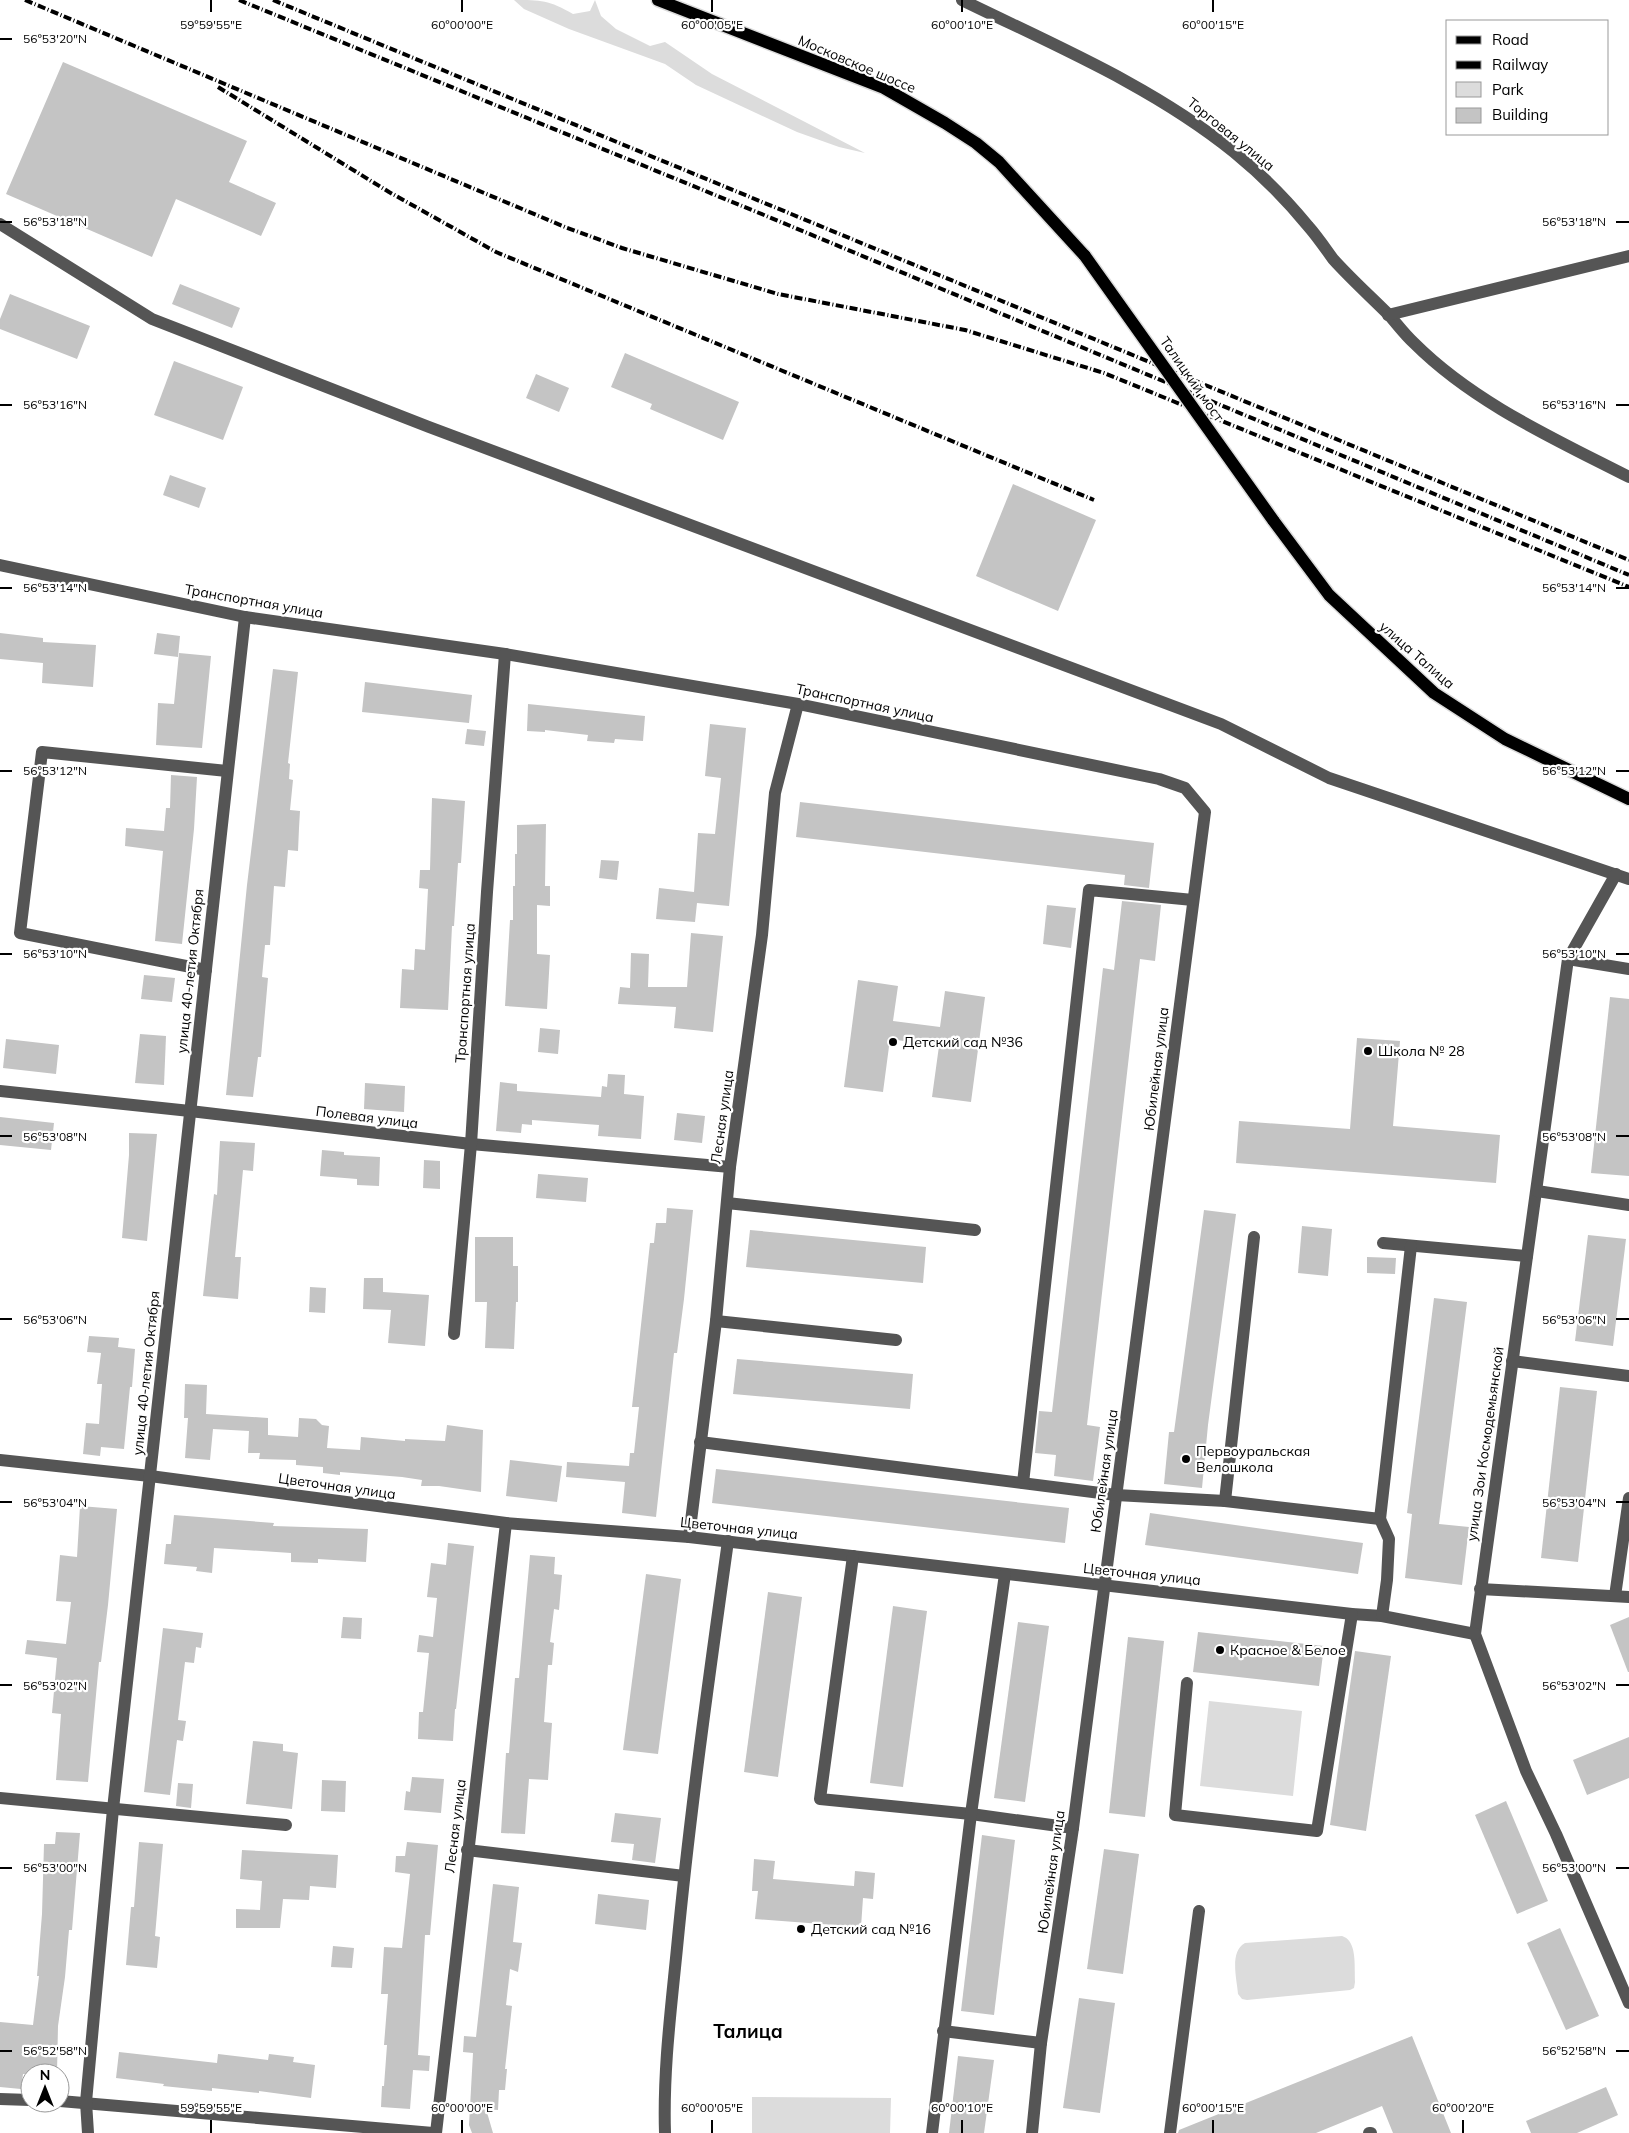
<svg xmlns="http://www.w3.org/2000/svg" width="1629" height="2133" font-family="Mulish,sans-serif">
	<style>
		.green { fill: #dcdcdc }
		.building { fill: #c4c4c4 }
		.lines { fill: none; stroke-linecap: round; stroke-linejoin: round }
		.major-casing { stroke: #dbdbdb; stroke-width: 15 }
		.minor { stroke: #555; stroke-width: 12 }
		.major { stroke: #000; stroke-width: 12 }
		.rail { stroke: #000; stroke-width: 4; stroke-dasharray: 8 2.5 1 2.5; stroke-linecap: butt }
		.major-bridge-casing { stroke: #dbdbdb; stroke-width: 15; stroke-linecap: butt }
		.major-bridge { stroke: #000; stroke-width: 12 }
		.ticks { fill: none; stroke: #000; stroke-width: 2 }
		.poi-dot { fill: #000; stroke: #fff; stroke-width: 2 }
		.labels { text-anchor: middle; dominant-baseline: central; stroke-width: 4.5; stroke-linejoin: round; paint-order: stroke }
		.street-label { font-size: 14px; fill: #000; stroke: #fff }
		.poi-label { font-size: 14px; fill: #000; stroke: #fff; text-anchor: start }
		.district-label { font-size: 19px; font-weight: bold; fill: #000; stroke: #fff }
		.ticks-label { font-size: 12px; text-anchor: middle; fill: #000; stroke: #fff; stroke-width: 4.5; stroke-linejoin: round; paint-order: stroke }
	</style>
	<rect width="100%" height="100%" fill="#fff"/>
	<g class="green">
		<path d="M514 0C541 0 549 0 573 14L590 11 595 0 601 16 616 29 650 46 665 42 712 74 865 153 839 147 797 132 696 85 665 64 569 29 524 9Z"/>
		<polygon points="1209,1701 1302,1711 1293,1796 1200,1786"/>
		<path d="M1342 1936C1358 1941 1354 1968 1355 1982L1354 1988 1350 1990 1247 2000 1242 1999 1238 1994C1237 1979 1229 1952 1245 1943Z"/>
		<polygon points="752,2097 891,2098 890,2133 752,2133"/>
	</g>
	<g class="building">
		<polygon points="63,62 247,141 229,182 276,203 261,236 176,199 152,257 6,194"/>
		<polygon points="180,284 240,308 232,328 172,304"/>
		<polygon points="10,294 90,326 77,359 0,329 0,319"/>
		<polygon points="625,353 739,402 723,440 650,409 652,404 611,387"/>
		<polygon points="174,361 243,387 223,440 154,415"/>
		<polygon points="536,374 569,388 559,412 526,398"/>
		<polygon points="170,475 206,488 199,508 163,495"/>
		<polygon points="1013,484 1096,520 1058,611 976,576"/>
		<polygon points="0,633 43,638 43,642 96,645 93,687 42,683 43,663 0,659"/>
		<polygon points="157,633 180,636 178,657 154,654"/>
		<polygon points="179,653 211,656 202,748 156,745 158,703 174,704"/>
		<polygon points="273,669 298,672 288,763 290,764 289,779 293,780 290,810 300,811 299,828 298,851 288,850 285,887 274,886 270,945 265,945 262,977 268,978 261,1057 258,1057 253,1097 226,1095 247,885"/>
		<polygon points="365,682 472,695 469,723 362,712"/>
		<polygon points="528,704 645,716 643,741 615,739 614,743 587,741 588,735 545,730 545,732 527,731"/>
		<polygon points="710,724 746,728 729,906 697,903 695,922 656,919 659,888 694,892 698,833 715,834 721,778 705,776"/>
		<polygon points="467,729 486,731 484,746 465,744"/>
		<polygon points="171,775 197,777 194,829 182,944 155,941 163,851 125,846 126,828 164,831 166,808 170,808"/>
		<polygon points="432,798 465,801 461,863 458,863 454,926 452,926 448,1010 400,1008 402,969 414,970 415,949 425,950 428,889 419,888 420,870 430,870"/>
		<polygon points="800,802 1154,843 1149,888 1124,885 1125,875 796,837"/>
		<polygon points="546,824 545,886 550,886 550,906 537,905 537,954 550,955 547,1009 505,1006 510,920 513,920 513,886 515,886 515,854 517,854 517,825"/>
		<polygon points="601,860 619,861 617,880 599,878"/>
		<polygon points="1122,901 1161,905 1155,961 1140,959 1087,1425 1100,1427 1093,1481 1054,1476 1056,1455 1035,1453 1039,1411 1052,1412 1103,968 1114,970"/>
		<polygon points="1047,905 1076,908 1071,948 1043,944"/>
		<polygon points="691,933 723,936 713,1032 674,1028 676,1007 618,1004 620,987 630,988 631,953 649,954 648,987 687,987"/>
		<polygon points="144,975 175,978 172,1002 141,999"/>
		<polygon points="858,980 898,986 893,1021 940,1027 945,991 985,997 971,1102 932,1097 939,1046 890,1039 883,1092 844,1087"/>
		<polygon points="1610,997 1629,999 1629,1176 1591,1173"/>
		<polygon points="540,1028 560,1030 558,1054 538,1052"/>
		<polygon points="140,1034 166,1036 164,1085 135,1083"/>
		<polygon points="1357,1038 1400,1041 1393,1126 1500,1135 1496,1183 1236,1163 1239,1121 1350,1129"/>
		<polygon points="6,1039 59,1045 56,1074 3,1068"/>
		<polygon points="608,1074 625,1075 624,1094 644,1096 641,1139 598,1136 599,1125 532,1120 532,1125 522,1124 521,1133 496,1131 500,1082 517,1084 517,1091 601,1097 602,1086 607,1087"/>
		<polygon points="365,1083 405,1086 404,1112 364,1109"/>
		<polygon points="677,1113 705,1116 702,1143 674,1140"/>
		<polygon points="0,1117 54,1123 51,1150 0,1145"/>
		<polygon points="129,1133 157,1134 147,1241 122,1238 129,1155"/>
		<polygon points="220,1141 255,1143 253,1171 243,1170 235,1257 241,1257 238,1299 203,1296 214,1194 217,1195"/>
		<polygon points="322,1150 344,1152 344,1155 380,1157 379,1186 357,1185 357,1179 320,1176"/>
		<polygon points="424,1160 440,1161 440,1189 423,1188"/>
		<polygon points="538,1174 588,1178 586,1202 536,1198"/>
		<polygon points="667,1208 693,1210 684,1299 677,1353 674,1353 656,1517 622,1513 625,1482 566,1477 567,1462 629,1466 630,1453 634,1453 639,1407 632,1407 650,1243 654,1243 656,1223 666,1223"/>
		<polygon points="1204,1210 1236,1214 1208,1425 1202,1488 1164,1484 1169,1432 1174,1432"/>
		<polygon points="1302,1226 1332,1229 1328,1276 1298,1273"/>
		<polygon points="750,1230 926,1247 923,1283 746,1267"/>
		<polygon points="1588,1235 1626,1239 1613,1346 1575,1341"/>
		<polygon points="475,1237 513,1237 513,1266 518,1266 518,1302 516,1302 514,1349 485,1348 487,1302 475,1302"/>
		<polygon points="1367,1257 1396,1258 1395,1274 1367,1273"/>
		<polygon points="364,1278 383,1278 383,1292 429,1295 425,1346 388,1343 391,1310 363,1309"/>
		<polygon points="310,1287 326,1288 325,1313 309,1312"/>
		<polygon points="1434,1298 1467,1302 1439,1524 1469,1527 1462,1585 1405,1578 1412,1514 1407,1513"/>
		<polygon points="89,1336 119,1338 118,1347 135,1349 132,1387 130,1387 124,1449 101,1447 100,1456 83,1454 86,1423 99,1424 102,1384 97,1384 101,1353 87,1352"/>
		<polygon points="737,1359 913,1374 910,1409 733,1394"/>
		<polygon points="185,1384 207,1385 206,1414 268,1418 268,1435 298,1437 299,1418 316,1419 322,1425 329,1426 327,1448 360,1450 361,1437 405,1441 405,1439 445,1441 447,1425 483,1430 481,1492 439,1486 421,1486 422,1480 402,1477 340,1472 340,1475 323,1473 323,1467 296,1465 296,1460 259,1459 260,1453 248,1453 249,1431 213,1429 210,1460 185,1458 188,1418 184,1418"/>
		<polygon points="1560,1387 1597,1391 1578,1562 1541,1558"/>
		<polygon points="510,1460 562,1466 557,1502 506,1496"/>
		<polygon points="716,1469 1069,1508 1065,1543 712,1503"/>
		<polygon points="80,1506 117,1509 108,1605 101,1662 99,1662 88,1782 56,1780 61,1714 52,1713 57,1658 25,1654 27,1640 66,1644 71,1602 56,1601 60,1555 77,1557"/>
		<polygon points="1150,1513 1363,1543 1358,1574 1145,1545"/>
		<polygon points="174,1515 274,1523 273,1526 368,1529 366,1562 318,1559 318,1563 291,1562 291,1553 214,1548 212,1573 196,1571 197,1567 164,1564 166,1544 171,1544"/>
		<polygon points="448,1543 474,1546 456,1709 455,1709 453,1741 418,1739 419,1712 423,1712 429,1653 417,1652 419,1635 433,1637 437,1598 427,1597 431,1563 446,1565"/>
		<polygon points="530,1555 555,1557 554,1574 562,1575 559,1610 554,1609 550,1642 554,1643 552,1665 548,1665 544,1722 552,1723 548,1780 529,1779 525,1834 501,1833 506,1753 509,1753 515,1678 519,1678"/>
		<polygon points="646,1574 681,1579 658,1754 623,1750"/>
		<polygon points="768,1592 802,1597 778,1777 744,1772"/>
		<polygon points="893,1606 927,1611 903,1787 870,1783"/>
		<polygon points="343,1617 362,1618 361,1639 341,1638"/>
		<polygon points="1629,1617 1629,1672 1628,1672 1610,1625"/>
		<polygon points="1018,1622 1049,1626 1025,1802 994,1798"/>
		<polygon points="163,1628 203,1633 201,1648 196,1647 194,1663 185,1662 178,1720 186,1721 183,1741 177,1740 170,1795 144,1792"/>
		<polygon points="1198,1632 1324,1646 1319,1686 1193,1672"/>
		<polygon points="1128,1637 1164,1641 1145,1817 1109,1813"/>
		<polygon points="1355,1651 1391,1656 1366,1831 1330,1825"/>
		<polygon points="1629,1737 1629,1778 1587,1795 1573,1760"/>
		<polygon points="253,1741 283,1744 283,1751 298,1753 292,1809 246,1804"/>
		<polygon points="412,1777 444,1779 441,1813 404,1810 406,1791 410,1792"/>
		<polygon points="322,1780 346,1781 345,1812 321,1811"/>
		<polygon points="178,1783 193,1784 191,1808 176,1806"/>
		<polygon points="1506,1801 1548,1901 1517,1914 1475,1815"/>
		<polygon points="615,1813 661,1818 655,1863 632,1860 634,1844 611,1842"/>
		<polygon points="56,1832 80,1833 72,1930 69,1930 65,1977 58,2026 57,2073 23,2074 21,2089 0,2087 0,2022 33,2025 39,1976 37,1976 42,1914 44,1844 55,1844"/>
		<polygon points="982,1835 1015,1840 994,2015 961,2011"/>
		<polygon points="139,1842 163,1844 155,1936 160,1937 157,1968 126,1965 131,1907 134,1907"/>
		<polygon points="407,1842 438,1845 430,1935 425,1935 418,2055 430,2056 429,2071 413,2070 410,2109 381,2107 382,2086 384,2086 387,2045 384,2045 388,1994 381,1994 384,1947 402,1948 410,1874 395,1872 396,1856 405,1856"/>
		<polygon points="1104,1849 1139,1854 1123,1974 1087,1969"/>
		<polygon points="242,1850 338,1855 336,1888 310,1886 309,1900 283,1899 280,1928 236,1928 236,1909 260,1910 262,1881 240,1879"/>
		<polygon points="754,1859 775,1861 773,1879 854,1886 855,1871 875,1873 873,1899 863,1898 861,1927 755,1919 758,1891 752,1891"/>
		<polygon points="493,1884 519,1887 513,1942 522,1943 518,1972 510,1969 506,2005 512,2006 505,2069 507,2069 505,2090 499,2090 498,2110 486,2109 493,2133 472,2133 469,2125 473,2053 463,2052 464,2036 476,2037"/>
		<polygon points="598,1894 649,1900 646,1930 595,1924"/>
		<polygon points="1560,1928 1599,2016 1566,2030 1527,1943"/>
		<polygon points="333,1946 354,1948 352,1968 331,1967"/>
		<polygon points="1079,1998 1115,2003 1100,2113 1063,2108"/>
		<polygon points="1412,2036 1451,2133 1393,2133 1382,2106 1316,2133 1178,2133 1179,2130"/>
		<polygon points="119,2052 217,2063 218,2054 268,2060 269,2054 294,2057 293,2062 315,2065 311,2098 259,2091 259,2093 212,2088 212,2091 163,2086 164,2084 116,2078"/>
		<polygon points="958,2056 994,2060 984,2133 949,2133"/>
		<polygon points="1606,2087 1618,2115 1577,2133 1531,2133 1526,2121"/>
	</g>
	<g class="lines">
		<g class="major-casing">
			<g id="major">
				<polyline points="658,0 884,88 945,123 976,143 999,162 1085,256"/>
				<polyline points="1273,520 1329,595 1434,693 1505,739 1629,799"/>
			</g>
		</g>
		<g class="minor">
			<path d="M962 0C1056 46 1152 86 1234 152 1261 174 1286 199 1308 226 1317 236 1325 248 1333 259 1351 279 1370 296 1389 315 1397 324 1405 335 1414 343 1474 403 1555 439 1629 477"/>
			<polyline points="0,224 152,319 429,427 1221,724 1329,778 1629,879"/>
			<polyline points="1388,315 1629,256"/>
			<polyline points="0,565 245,617 505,654 798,704 1159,779 1185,788 1205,812 1073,1828 1041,2043 1032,2133"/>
			<polyline points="1616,874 1568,959 1475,1634 1526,1771 1556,1834 1629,2003"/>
			<polyline points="1568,959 1629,969"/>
			<polyline points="206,970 20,933 42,752 227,771"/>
			<polyline points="0,1091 190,1111 471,1144 730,1167"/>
			<polyline points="1537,1191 1629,1205"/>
			<polyline points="727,1203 975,1230"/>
			<polyline points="1383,1243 1527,1256"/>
			<polyline points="716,1321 896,1340"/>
			<polyline points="454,1334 471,1144 487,892 505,654"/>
			<polyline points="1512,1361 1629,1376"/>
			<polyline points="700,1442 1116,1495 1225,1501 1380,1519 1411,1246"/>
			<polyline points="0,1460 150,1476 506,1523 689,1537 1352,1614 1382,1616 1475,1634"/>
			<polyline points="1023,1483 1089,890 1193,900"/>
			<polyline points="1225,1501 1254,1237"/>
			<polyline points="1380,1519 1389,1539 1387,1580 1382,1616"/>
			<polyline points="689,1537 716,1321 730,1167 762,935 775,793 798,704"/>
			<polyline points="853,1556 820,1799 971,1814 1073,1828"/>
			<polyline points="1480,1589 1629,1597"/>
			<polyline points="1615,1596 1629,1498"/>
			<polyline points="1187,1683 1175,1815 1317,1831 1352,1614"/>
			<polyline points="0,1798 286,1825"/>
			<polyline points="467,1850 684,1876"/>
			<polyline points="943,2031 1041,2043"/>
			<polyline points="0,2099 30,2100"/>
			<polyline points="60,2101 433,2133"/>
			<polyline points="88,2133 86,2102 113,1809 245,617"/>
			<polyline points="436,2133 506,1523"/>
			<path d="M665 2133C663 2071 671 2009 677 1948 690 1812 709 1677 728 1541"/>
			<polyline points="932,2133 971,1814 1005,1574"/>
			<polyline points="1170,2133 1199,1911"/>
			<polyline points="1369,2133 1371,2133"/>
		</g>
		<use href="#major" class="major"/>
		<g class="rail">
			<polyline points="25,0 565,227 622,248 778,294 965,330 1104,373 1629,587"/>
			<polyline points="239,0 764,215 1629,575"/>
			<polyline points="273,0 1629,560"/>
			<polyline points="218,87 389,192 496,252 1094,500"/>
		</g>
		<g class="major-bridge-casing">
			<polyline id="major-bridge" points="1085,256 1273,520"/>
		</g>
		<use href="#major-bridge" class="major-bridge"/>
	</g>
	<path class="ticks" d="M211 0V12M462 0V12M712 0V12M962 0V12M1213 0V12M0 39H12M0 222H12M1616 222H1629M0 405H12M1616 405H1629M0 588H12M1616 588H1629M0 771H12M1616 771H1629M0 954H12M1616 954H1629M0 1136H12M1616 1136H1629M0 1319H12M1616 1319H1629M0 1502H12M1616 1502H1629M0 1685H12M1616 1685H1629M0 1868H12M1616 1868H1629M0 2051H12M1616 2051H1629M211 2120V2133M462 2120V2133M712 2120V2133M962 2120V2133M1213 2120V2133M1463 2120V2133"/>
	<g class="poi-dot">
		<circle cx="893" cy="1042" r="5"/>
		<circle cx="1368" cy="1051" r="5"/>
		<circle cx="1186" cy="1459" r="5"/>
		<circle cx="1220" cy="1650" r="5"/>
		<circle cx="801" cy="1929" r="5"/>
	</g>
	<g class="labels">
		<g class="street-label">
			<text transform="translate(857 64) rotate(23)">Московское шоссе</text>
			<text transform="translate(1231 134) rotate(39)">Торговая улица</text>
			<text transform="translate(1192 379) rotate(55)">Талицкий мост</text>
			<text transform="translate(254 601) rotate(10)">Транспортная улица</text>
			<text transform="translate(1417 655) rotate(41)">улица Талица</text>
			<text transform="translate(865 703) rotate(12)">Транспортная улица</text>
			<text transform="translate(190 971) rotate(-84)">улица 40-летия Октября</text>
			<text transform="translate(465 993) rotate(-86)">Транспортная улица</text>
			<text transform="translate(1156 1069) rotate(-83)">Юбилейная улица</text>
			<text transform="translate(367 1117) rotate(7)">Полевая улица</text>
			<text transform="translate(722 1117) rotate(-82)">Лесная улица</text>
			<text transform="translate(146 1373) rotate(-84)">улица 40-летия Октября</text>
			<text transform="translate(1485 1444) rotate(-82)">улица Зои Космодемьянской</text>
			<text transform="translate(1104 1471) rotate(-82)">Юбилейная улица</text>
			<text transform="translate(337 1486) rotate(8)">Цветочная улица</text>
			<text transform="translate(739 1528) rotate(6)">Цветочная улица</text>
			<text transform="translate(1142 1574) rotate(6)">Цветочная улица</text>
			<text transform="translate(455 1826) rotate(-83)">Лесная улица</text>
			<text transform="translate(1051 1872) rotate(-82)">Юбилейная улица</text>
		</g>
		<g class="poi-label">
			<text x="903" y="1042">Детский сад №36</text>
			<text x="1378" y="1051">Школа № 28</text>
			<text x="1196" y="1451">Первоуральская<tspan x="1196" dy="16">Велошкола</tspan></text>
			<text x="1230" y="1650">Красное &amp; Белое</text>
			<text x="811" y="1929">Детский сад №16</text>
		</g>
		<g class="district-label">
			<text x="748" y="2031">Талица</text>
		</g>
	</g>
	<g class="ticks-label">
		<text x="211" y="29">59°59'55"E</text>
		<text x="462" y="29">60°00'00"E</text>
		<text x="712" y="29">60°00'05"E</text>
		<text x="962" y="29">60°00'10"E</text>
		<text x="1213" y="29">60°00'15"E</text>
		<text x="55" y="43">56°53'20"N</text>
		<text x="55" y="226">56°53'18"N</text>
		<text x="1574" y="226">56°53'18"N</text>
		<text x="55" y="409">56°53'16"N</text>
		<text x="1574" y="409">56°53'16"N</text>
		<text x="55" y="592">56°53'14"N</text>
		<text x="1574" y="592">56°53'14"N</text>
		<text x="55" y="775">56°53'12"N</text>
		<text x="1574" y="775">56°53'12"N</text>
		<text x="55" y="958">56°53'10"N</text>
		<text x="1574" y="958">56°53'10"N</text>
		<text x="55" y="1141">56°53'08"N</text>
		<text x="1574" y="1141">56°53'08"N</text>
		<text x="55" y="1324">56°53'06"N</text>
		<text x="1574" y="1324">56°53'06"N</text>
		<text x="55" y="1507">56°53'04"N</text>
		<text x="1574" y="1507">56°53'04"N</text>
		<text x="55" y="1690">56°53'02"N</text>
		<text x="1574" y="1690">56°53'02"N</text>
		<text x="55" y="1872">56°53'00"N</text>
		<text x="1574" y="1872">56°53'00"N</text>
		<text x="55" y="2055">56°52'58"N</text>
		<text x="1574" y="2055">56°52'58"N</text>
		<text x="211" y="2112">59°59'55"E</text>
		<text x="462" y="2112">60°00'00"E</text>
		<text x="712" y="2112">60°00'05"E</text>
		<text x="962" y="2112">60°00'10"E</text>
		<text x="1213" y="2112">60°00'15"E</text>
		<text x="1463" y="2112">60°00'20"E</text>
	</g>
	<rect x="1446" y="20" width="162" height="115" fill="#ffffff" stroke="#999999"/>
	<rect x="1456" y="36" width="25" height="8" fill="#000000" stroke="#999999"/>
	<text x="1492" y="45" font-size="15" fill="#000000">Road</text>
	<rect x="1456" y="61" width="25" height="8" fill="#000000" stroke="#999999"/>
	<text x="1492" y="70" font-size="15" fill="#000000">Railway</text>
	<rect x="1456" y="82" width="25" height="15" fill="#dcdcdc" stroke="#999999"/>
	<text x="1492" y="95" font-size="15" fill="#000000">Park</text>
	<rect x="1456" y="108" width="25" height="15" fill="#c4c4c4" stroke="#999999"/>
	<text x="1492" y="120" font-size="15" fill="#000000">Building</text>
	<g transform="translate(45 2088)"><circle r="24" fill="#ffffff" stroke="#999999"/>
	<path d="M0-4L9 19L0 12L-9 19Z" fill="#000000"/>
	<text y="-8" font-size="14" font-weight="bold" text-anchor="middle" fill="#000000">N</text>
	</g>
</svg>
